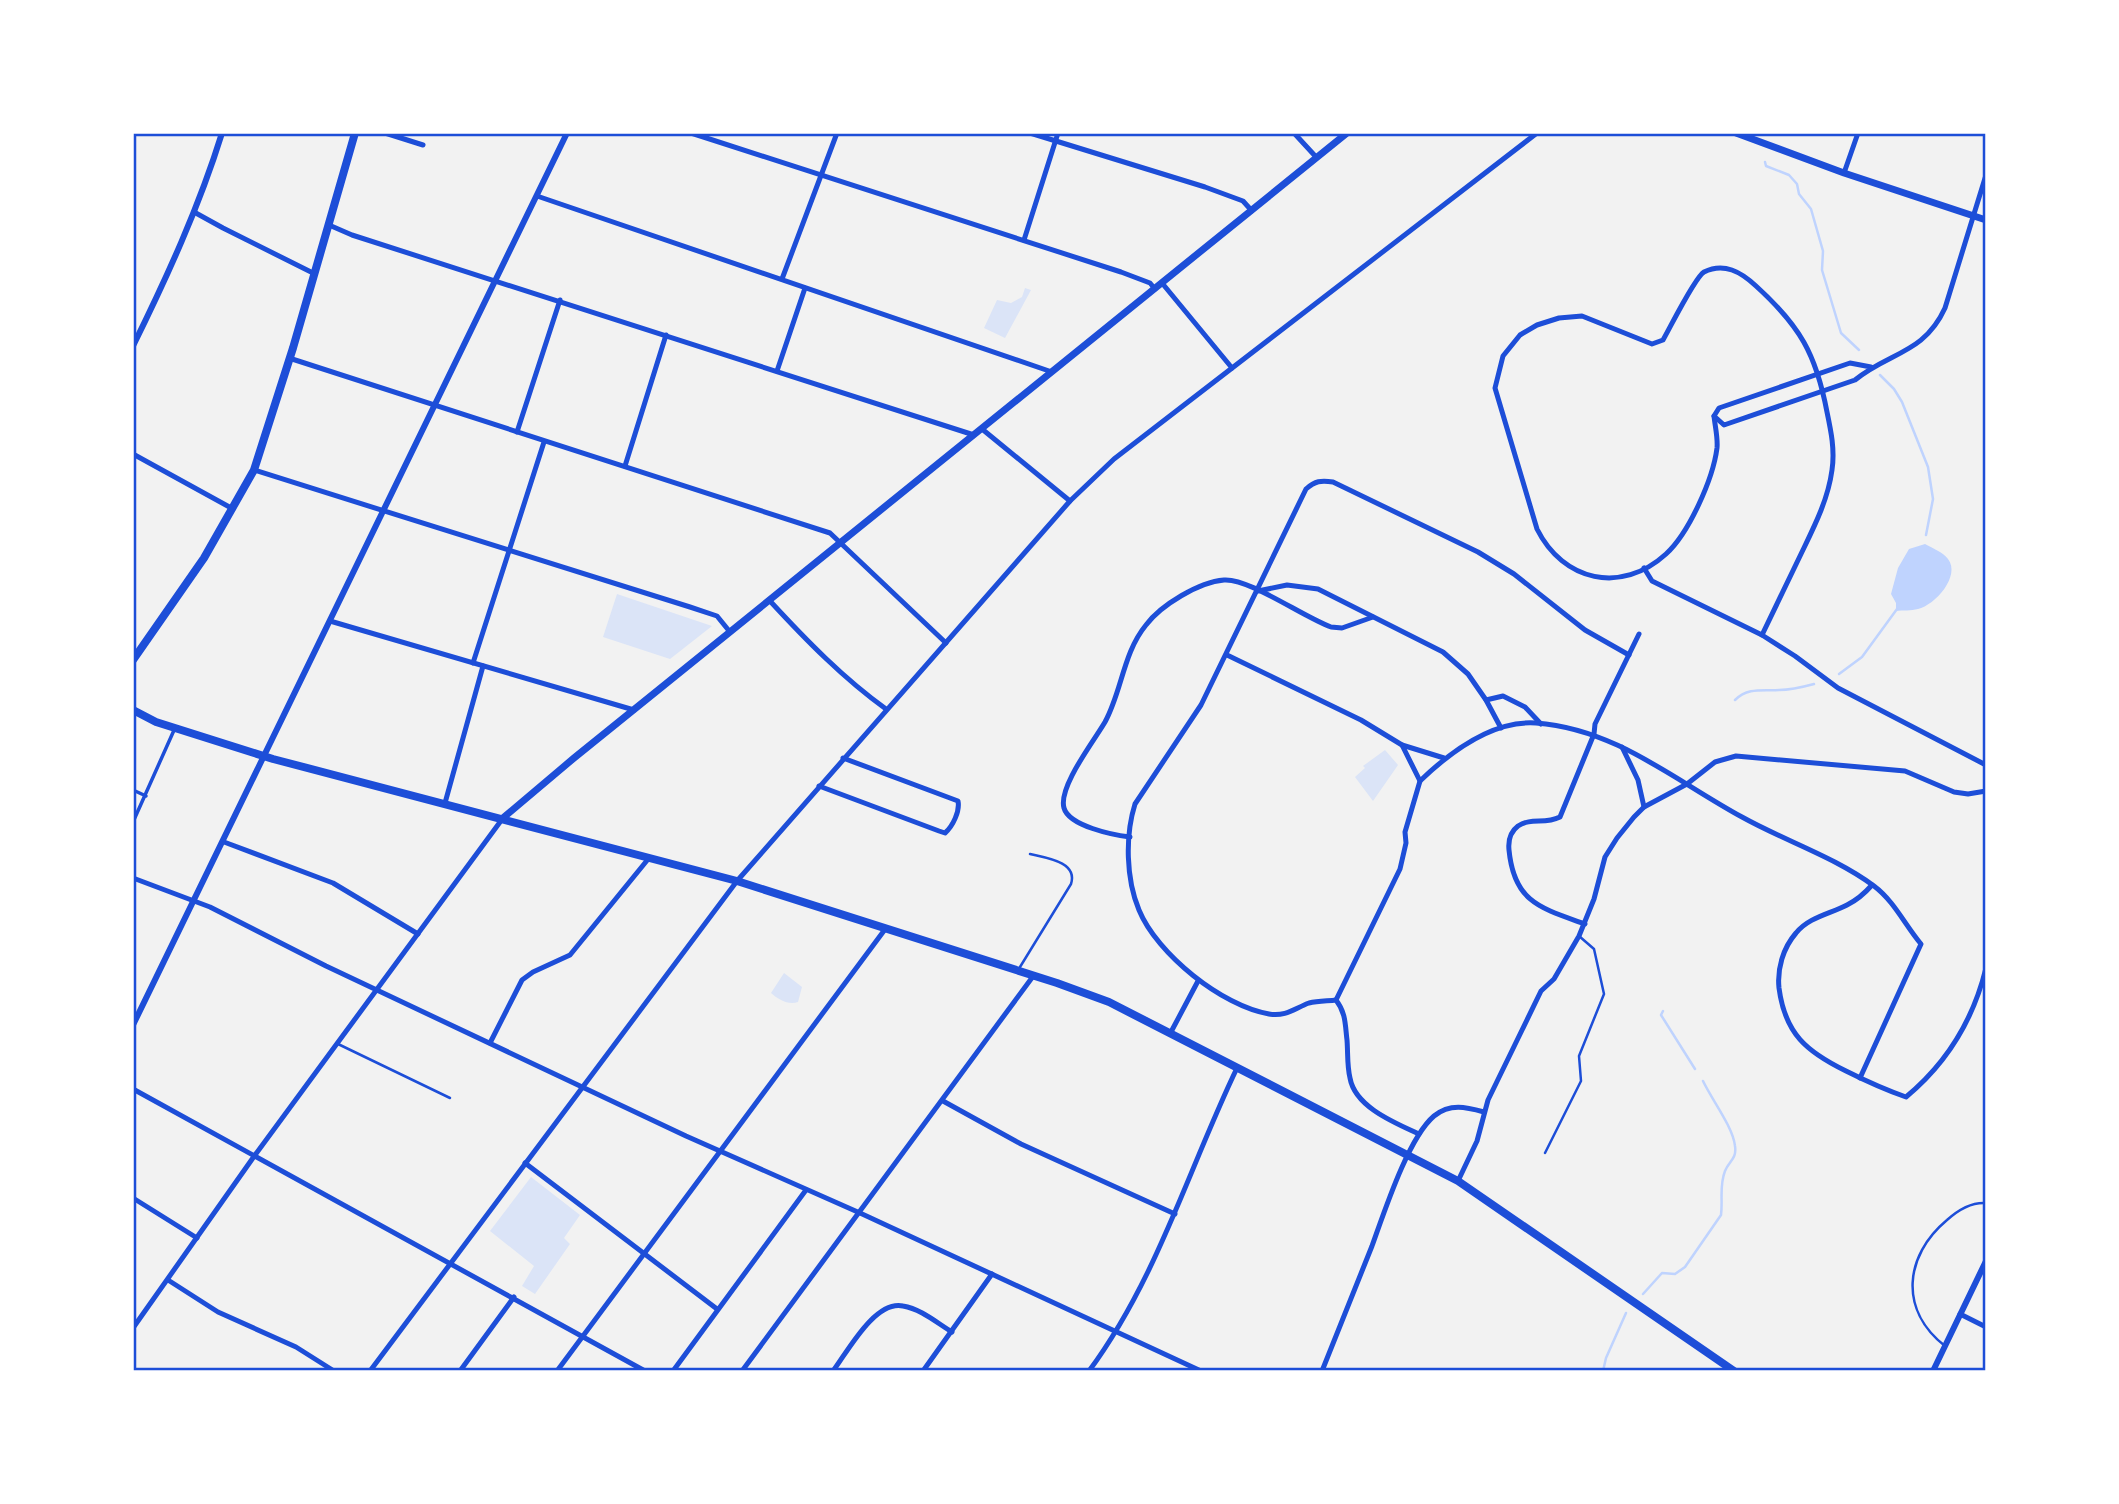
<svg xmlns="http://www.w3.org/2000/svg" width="2119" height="1504" font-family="'Noto Serif',serif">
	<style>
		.green { fill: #dbe4f7 }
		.water { fill: #bfd3fe }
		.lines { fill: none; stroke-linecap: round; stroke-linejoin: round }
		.stream { stroke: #bfd3fe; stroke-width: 2.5 }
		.service { stroke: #1d4ed8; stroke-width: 2.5 }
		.pedestrian { stroke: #1d4ed8; stroke-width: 3.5 }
		.minor { stroke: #1d4ed8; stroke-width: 5 }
		.tertiary { stroke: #1d4ed8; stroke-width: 6 }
		.secondary { stroke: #1d4ed8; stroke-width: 7 }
		.primary { stroke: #1d4ed8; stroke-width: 8 }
		.neatline { fill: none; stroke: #1d4ed8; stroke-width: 2.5 }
	</style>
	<rect width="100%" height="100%" fill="#f2f2f2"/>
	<g class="green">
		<polygon points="1025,288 1031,290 1005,338 984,328 997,300 1011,303 1022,297"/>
		<polygon points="617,594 712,626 670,659 603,637"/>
		<polygon points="1385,750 1398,765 1373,801 1355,777 1365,768 1363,766"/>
		<path d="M784 973 802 987 798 1002C788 1005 779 1000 771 993Z"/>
		<polygon points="531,1177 580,1215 564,1238 570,1244 535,1294 522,1286 534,1266 490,1231"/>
	</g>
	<path class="water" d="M1925 544C1932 548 1943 552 1948 559 1961 576 1935 605 1918 609 1911 611 1903 610 1896 611V603L1891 594 1898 568 1909 549Z"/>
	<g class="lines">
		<g class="stream">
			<polyline points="1765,162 1766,166 1789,175 1797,184 1799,194 1811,209 1823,251 1822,270 1841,333 1859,350"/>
			<polyline points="1880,375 1894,389 1902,402 1928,467 1933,499 1926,535"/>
			<polyline points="1839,674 1862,657 1897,609"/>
			<path d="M1735 700C1748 687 1763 691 1779 690 1791 690 1803 687 1814 684"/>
			<polyline points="1663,1011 1661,1015 1695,1069"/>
			<path d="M1643 1294 1662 1273 1675 1274 1685 1267 1721 1215C1723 1200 1719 1186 1725 1171 1729 1161 1737 1159 1735 1146 1733 1127 1712 1100 1703 1081"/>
			<polyline points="1603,1371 1606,1358 1626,1313"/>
		</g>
		<g class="service">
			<path d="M1020 967 1071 884C1078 862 1047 858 1030 854"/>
			<polyline points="338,1044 450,1098"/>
			<polyline points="1545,1153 1581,1081 1579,1056 1604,994 1594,949 1579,936"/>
			<path d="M1945 1346C1899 1310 1904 1256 1947 1220 1958 1210 1971 1202 1986 1203"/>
		</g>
		<g class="pedestrian">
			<polyline points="133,790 146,796"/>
			<polyline points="133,822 175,728"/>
		</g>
		<g class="minor">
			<polyline points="385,133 423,145"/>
			<polyline points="691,133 1121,272 1150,283 1155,289"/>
			<polyline points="1030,133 1205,187 1243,201 1252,211"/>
			<polyline points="1294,133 1317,158"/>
			<polyline points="1844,173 1858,133"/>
			<polyline points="537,196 1052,372"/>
			<polyline points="194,212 223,228 313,273"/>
			<polyline points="329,225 352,235 974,435"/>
			<polyline points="1024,240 1058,133"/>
			<polyline points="782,279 837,133"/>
			<polyline points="1162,283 1232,368"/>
			<polyline points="289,358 830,533 946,643"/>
			<path d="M1871 367 1850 363 1719 408 1714 416 1724 425 1855 380C1889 352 1924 354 1945 308L1986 175"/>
			<polyline points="777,371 805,288"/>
			<path d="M1714 416C1715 426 1718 438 1717 448 1713 479 1689 533 1666 554 1621 595 1563 581 1537 529L1495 388 1503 356 1520 335 1537 325 1559 318 1582 316 1652 344 1663 340C1670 328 1695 277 1704 272 1724 262 1741 272 1756 286 1800 326 1816 354 1827 412 1831 431 1835 450 1832 470 1828 500 1814 527 1801 554 1788 581 1775 608 1762 635"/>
			<polyline points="982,429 1070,501"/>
			<polyline points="517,432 560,300"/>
			<polyline points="133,454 233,509"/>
			<polyline points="625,466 666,335"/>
			<polyline points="254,470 690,607 717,616 730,632"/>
			<polyline points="1644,568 1652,581 1762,635 1795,656 1838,688 1984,764"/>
			<polyline points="1258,591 1287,585 1318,589 1443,652 1468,674 1486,700 1501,728"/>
			<path d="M770 601C806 640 843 678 886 709"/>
			<polyline points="330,621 634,710"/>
			<polyline points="1227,655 1361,720 1402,745 1444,758"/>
			<polyline points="473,663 544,442"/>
			<polyline points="1486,700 1503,696 1525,707 1541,724"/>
			<polyline points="1622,747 1638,780 1644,807"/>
			<path d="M1420 781C1449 753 1492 720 1536 723 1616 729 1674 780 1742 817 1785 841 1835 857 1874 886 1894 901 1905 925 1921 944L1860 1078"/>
			<path d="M819 786 939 831 945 833C953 826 960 811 958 801L843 758"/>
			<polyline points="445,803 483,666"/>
			<path d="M1130 837C1113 835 1069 826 1064 808 1058 787 1094 741 1105 722 1122 691 1123 653 1146 625 1161 605 1199 582 1224 580 1249 578 1303 617 1331 627L1342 628 1373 617"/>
			<polyline points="224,842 333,883 418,934"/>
			<polyline points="133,878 210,907 326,966 686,1136 860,1213 1201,1371"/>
			<path d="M1872 885C1865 893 1857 900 1847 905 1830 914 1809 917 1796 933 1783 948 1777 969 1779 988 1785 1034 1807 1052 1846 1071 1866 1081 1886 1090 1906 1097 1947 1063 1973 1021 1986 968"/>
			<path d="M1585 924C1540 908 1514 902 1509 850 1508 840 1510 832 1518 826 1532 817 1544 825 1560 817L1594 734 1595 724 1639 634"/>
			<path d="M1336 1000C1328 1001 1318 1001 1309 1003 1295 1008 1286 1017 1269 1014 1222 1006 1157 954 1139 910 1126 879 1125 836 1135 804L1201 705 1306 489C1315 481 1321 480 1333 482L1478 552 1514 574 1585 630 1629 655"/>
			<polyline points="1336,1000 1400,869 1406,843 1405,832 1420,781 1402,745"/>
			<path d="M1336 1000C1346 1013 1345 1024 1347 1040 1348 1053 1347 1066 1350 1078 1355 1107 1395 1123 1419 1134"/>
			<polyline points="1171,1032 1198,981"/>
			<polyline points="490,1043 522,980 533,972 570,955 649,858"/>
			<polyline points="133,1089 645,1371"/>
			<polyline points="943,1101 1021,1144 1175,1214"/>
			<polyline points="525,1163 717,1309"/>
			<polyline points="1458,1181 1477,1141 1488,1100 1541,991 1554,979 1579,936 1594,899 1605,857 1617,838 1634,817 1644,807 1687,784 1715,762 1736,756 1905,771 1954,792 1968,794 1986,791"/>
			<polyline points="133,1198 197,1238"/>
			<polyline points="168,1280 218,1312 296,1347 334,1371"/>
			<polyline points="1960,1314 1986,1327"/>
			<polyline points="133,1328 255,1155 503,818"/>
			<polyline points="370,1371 737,881 1070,501 1114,459 1537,133"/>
			<polyline points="460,1371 514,1297"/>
			<polyline points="557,1371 886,928"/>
			<polyline points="673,1371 806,1190"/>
			<polyline points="742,1371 1034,975"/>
			<path d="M833 1371C848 1351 875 1300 903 1306 921 1309 937 1323 952 1332"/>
			<polyline points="923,1371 992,1274"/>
			<path d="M1089 1371C1157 1279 1188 1170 1237 1068"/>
			<path d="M1322 1371C1338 1330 1355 1288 1372 1246 1384 1213 1408 1138 1434 1116 1450 1103 1466 1107 1484 1112"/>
		</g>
		<g class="tertiary">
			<path d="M133 346C167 277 199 207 222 133"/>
			<polyline points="133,1025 567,133"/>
			<polyline points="1933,1371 1986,1261"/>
		</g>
		<g class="secondary">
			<polyline points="1736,133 1844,173 1986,220"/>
			<polyline points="503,818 574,758 1347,133"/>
		</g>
		<g class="primary">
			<polyline points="133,660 204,558 254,470 293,348 355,133"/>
			<polyline points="133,710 156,722 273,759 737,881 1057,983 1109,1002 1458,1181 1734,1371"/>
		</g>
	</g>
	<rect width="2119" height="1504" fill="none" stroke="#ffffff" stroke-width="270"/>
	<rect x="135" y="135" width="1849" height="1234" class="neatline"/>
</svg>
